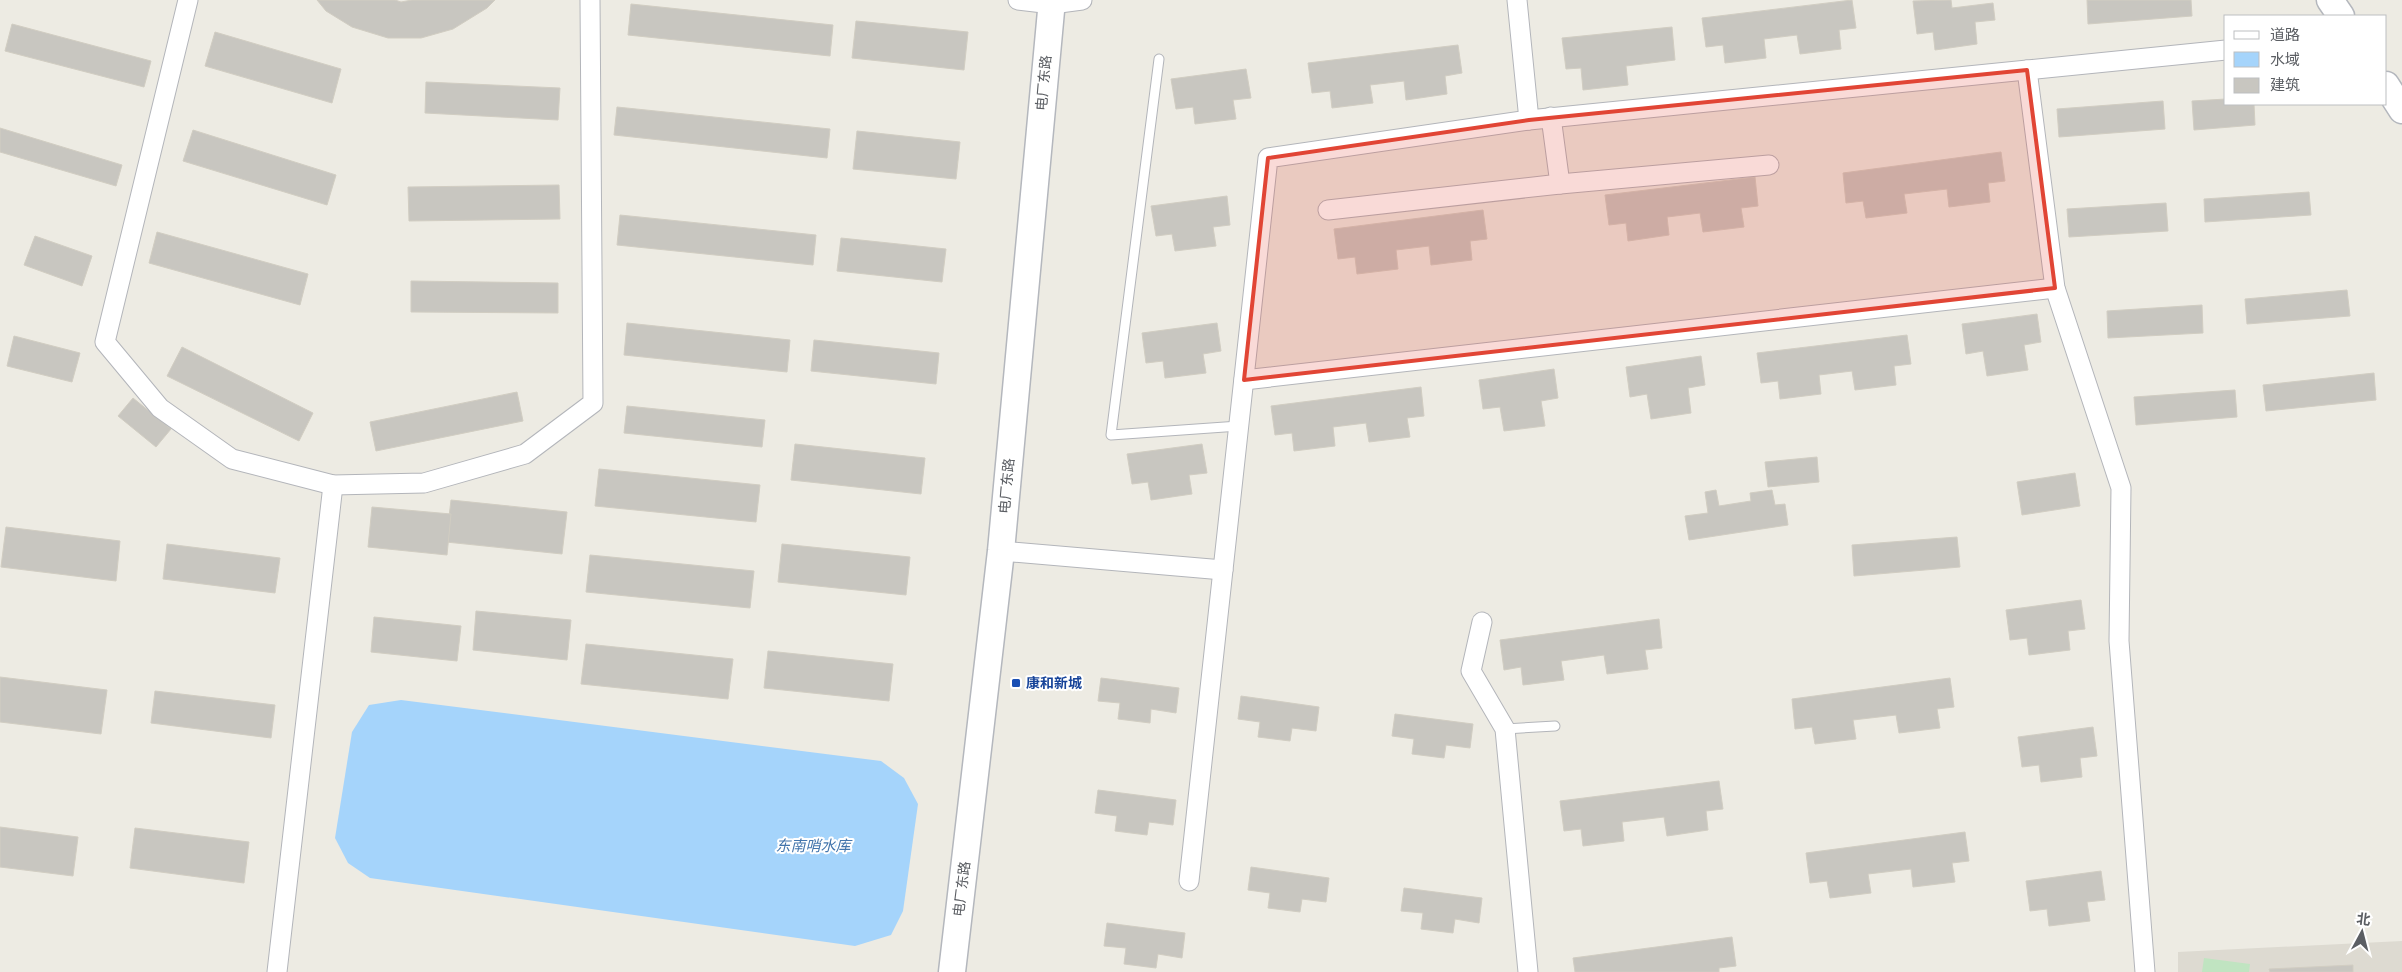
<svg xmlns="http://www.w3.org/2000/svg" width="2402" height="972" font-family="Karla,'Noto Sans SC',sans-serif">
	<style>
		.education { fill: #dddad1 }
		.green { fill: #c0e4c1 }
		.water { fill: #a5d4fb }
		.building { fill: #c8c6c0; stroke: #d1cdc2 }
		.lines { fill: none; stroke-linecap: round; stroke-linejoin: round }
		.lane-casing { stroke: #b3b5ba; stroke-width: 11 }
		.street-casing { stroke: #b3b5ba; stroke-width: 21 }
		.secondary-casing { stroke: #b4b7bd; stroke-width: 29 }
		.lane { stroke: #fff; stroke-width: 9 }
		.street { stroke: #fff; stroke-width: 19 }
		.secondary { stroke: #fff; stroke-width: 26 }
		.marked { fill: #e14535; fill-opacity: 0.2; stroke: #e14535; stroke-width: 4; stroke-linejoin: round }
		.transit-dot { fill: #1a4fb4; stroke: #fff; stroke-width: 2 }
		.labels { text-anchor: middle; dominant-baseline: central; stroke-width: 4; stroke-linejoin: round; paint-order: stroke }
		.street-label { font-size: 14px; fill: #5b5e63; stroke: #fff }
		.transit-label { font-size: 14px; font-weight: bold; fill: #164399; stroke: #fff; text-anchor: start }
		.water-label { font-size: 15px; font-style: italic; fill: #4375ac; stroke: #fff }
	</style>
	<rect width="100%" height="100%" fill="#edebe3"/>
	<polygon class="education" points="2402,941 2402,972 2178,972 2178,952"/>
	<polygon class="green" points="2204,958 2250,964 2249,972 2202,972"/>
	<polygon class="water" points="401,700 881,761 904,778 918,804 903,911 891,935 855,946 370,878 348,863 335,838 352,732 369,705"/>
	<g class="building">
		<polygon points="317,0 395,0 401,2 412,0 495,0 487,8 453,29 421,38 388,38 352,27 326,11"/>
		<polygon points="1852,0 1856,28 1839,30 1841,49 1800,54 1797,35 1764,39 1766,58 1725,63 1723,45 1706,47 1702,18"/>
		<polygon points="1951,0 1952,8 1993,3 1995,20 1975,22 1977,44 1935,50 1933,32 1917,34 1913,1"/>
		<polygon points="2087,0 2191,0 2192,16 2088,24"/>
		<polygon points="631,4 833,25 830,56 628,35"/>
		<polygon points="856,21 968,32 964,70 852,58"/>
		<polygon points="12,24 151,61 144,87 5,51"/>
		<polygon points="1672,27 1675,60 1626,66 1628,85 1583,90 1581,68 1566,69 1562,38"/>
		<polygon points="215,32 341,69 332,103 205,66"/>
		<polygon points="1458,45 1462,73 1445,76 1447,94 1406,100 1404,81 1370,85 1373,103 1332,108 1330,91 1312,93 1308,63"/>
		<polygon points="1246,69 1251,98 1233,100 1236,119 1195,124 1193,107 1176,109 1171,79"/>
		<polygon points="426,82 560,88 558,120 425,113"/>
		<polygon points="2226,99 2226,104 2254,104 2255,125 2194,130 2192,101"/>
		<polygon points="2163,101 2165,129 2059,137 2057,109"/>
		<polygon points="617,107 830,129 827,158 614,135"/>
		<polygon points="0,128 122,165 116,186 0,152"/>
		<polygon points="193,130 336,175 327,205 183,161"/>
		<polygon points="857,131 960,142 956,179 853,169"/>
		<polygon points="2001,152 2005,181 1988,183 1990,202 1949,207 1947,189 1904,194 1907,213 1866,218 1863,201 1846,203 1843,173"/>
		<polygon points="1755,177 1758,206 1741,208 1744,227 1703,232 1700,213 1667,217 1669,235 1628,241 1626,223 1609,225 1605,195"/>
		<polygon points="559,185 560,219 409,221 408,187"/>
		<polygon points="2309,192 2311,215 2205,222 2204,199"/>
		<polygon points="1227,196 1230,225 1213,227 1216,246 1175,251 1172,234 1156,236 1151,206"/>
		<polygon points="2166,203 2168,231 2069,237 2067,209"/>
		<polygon points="1483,210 1487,239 1470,241 1472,260 1431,265 1429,246 1396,250 1398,269 1357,274 1355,257 1338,259 1334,229"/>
		<polygon points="620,215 816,235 813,265 617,245"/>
		<polygon points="157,232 308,274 300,305 149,263"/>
		<polygon points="35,236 92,256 82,286 24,265"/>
		<polygon points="841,238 946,249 942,282 837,271"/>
		<polygon points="411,281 558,283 558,313 411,312"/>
		<polygon points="2347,290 2350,316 2247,324 2245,299"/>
		<polygon points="2202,305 2203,333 2108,338 2107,311"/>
		<polygon points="2037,314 2041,342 2024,345 2028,370 1987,376 1983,351 1966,354 1962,324"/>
		<polygon points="627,323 790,340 787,372 624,355"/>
		<polygon points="1217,323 1221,351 1203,354 1206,373 1165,378 1163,361 1146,363 1142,333"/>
		<polygon points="1907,335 1911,364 1894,366 1896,385 1855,390 1852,371 1819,375 1821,394 1780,399 1778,381 1761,383 1757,353"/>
		<polygon points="14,336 80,353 72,382 7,366"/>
		<polygon points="814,340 939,353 936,384 811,371"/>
		<polygon points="182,347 313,413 299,441 167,376"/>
		<polygon points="1701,356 1705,385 1688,388 1691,413 1651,419 1647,394 1630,397 1626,367"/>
		<polygon points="1554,369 1558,398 1541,401 1545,426 1504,431 1500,407 1483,409 1479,380"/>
		<polygon points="2374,373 2376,400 2266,411 2263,385"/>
		<polygon points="1421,387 1424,416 1407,418 1410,437 1369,442 1366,423 1333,427 1335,446 1294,451 1292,433 1275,435 1271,406"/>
		<polygon points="2235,390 2237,417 2136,425 2134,397"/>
		<polygon points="517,392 523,421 376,451 370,422"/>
		<polygon points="133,398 171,429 156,447 118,416"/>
		<polygon points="627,406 765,420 762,447 624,433"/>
		<polygon points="795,444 925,458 921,494 791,480"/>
		<polygon points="1202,444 1207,473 1189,475 1192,494 1151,500 1148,482 1132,484 1127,454"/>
		<polygon points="1817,457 1819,482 1768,487 1765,462"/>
		<polygon points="599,469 760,485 756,522 595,506"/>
		<polygon points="2075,473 2080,506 2022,515 2017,482"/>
		<polygon points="1716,490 1719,506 1751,501 1750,493 1772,490 1775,505 1785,504 1788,525 1689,540 1685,516 1708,513 1705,492"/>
		<polygon points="451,500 567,512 562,554 446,542"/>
		<polygon points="372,507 451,514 447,555 368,547"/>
		<polygon points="6,527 120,541 116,581 1,567"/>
		<polygon points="1957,537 1960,567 1854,576 1852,545"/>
		<polygon points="167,544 280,558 275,593 163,579"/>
		<polygon points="782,544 910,557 906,595 778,582"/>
		<polygon points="590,555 754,571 750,608 586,592"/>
		<polygon points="2081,600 2085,629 2068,631 2070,650 2029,655 2027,638 2010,640 2006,610"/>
		<polygon points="476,611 571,620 567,660 473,650"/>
		<polygon points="374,617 461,626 457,661 371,652"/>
		<polygon points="1659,619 1662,648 1645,650 1648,669 1607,674 1604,655 1561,661 1564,680 1523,685 1521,667 1504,670 1500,640"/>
		<polygon points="586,644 733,659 728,699 581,684"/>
		<polygon points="768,651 893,664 889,701 764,688"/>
		<polygon points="0,677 107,690 101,734 0,722"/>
		<polygon points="1101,678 1179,688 1176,713 1151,709 1150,723 1118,719 1120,703 1098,701"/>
		<polygon points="1950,678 1954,707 1937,709 1940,728 1899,733 1896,715 1853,720 1856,739 1815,744 1812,727 1795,729 1792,699"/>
		<polygon points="155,691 275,705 271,738 151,723"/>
		<polygon points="1241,696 1319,707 1316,731 1292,728 1290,741 1258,737 1260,722 1238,719"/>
		<polygon points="1395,714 1473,724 1470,748 1446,745 1444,758 1412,754 1414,739 1392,736"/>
		<polygon points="2093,727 2097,756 2080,758 2082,777 2041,782 2039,765 2022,767 2018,737"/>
		<polygon points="1719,781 1723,809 1706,811 1708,830 1667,836 1664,817 1622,822 1624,841 1583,846 1581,829 1564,831 1560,801"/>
		<polygon points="1098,790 1176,800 1173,825 1149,822 1147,835 1115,831 1117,816 1095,813"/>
		<polygon points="0,827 78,837 73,876 0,867"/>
		<polygon points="135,828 249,842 244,883 130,868"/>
		<polygon points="1965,832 1969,861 1952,863 1955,882 1913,887 1911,869 1868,874 1871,893 1830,898 1827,881 1810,883 1806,853"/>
		<polygon points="1251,867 1329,878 1326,902 1302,899 1300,912 1268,908 1270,893 1248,890"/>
		<polygon points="2101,871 2105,900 2087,902 2090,921 2049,926 2047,909 2030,911 2026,881"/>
		<polygon points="1404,888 1482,898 1479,923 1455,919 1453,933 1421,929 1423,913 1401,911"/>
		<polygon points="1107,923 1185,933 1182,958 1158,954 1156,968 1124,964 1126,948 1104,946"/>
		<polygon points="1732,937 1736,966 1719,968 1719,972 1575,972 1573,958"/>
		<polygon points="2353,965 2353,972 2270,972 2269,969"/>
	</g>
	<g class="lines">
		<g class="lane-casing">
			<g id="lane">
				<polyline points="1159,59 1111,435 1239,426"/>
				<polyline points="1505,729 1555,726"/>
			</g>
		</g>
		<g class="street-casing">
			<g id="street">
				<polyline points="188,0 105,342 160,408 232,459 333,485 424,483 525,454 593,403 590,0"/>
				<polyline points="1018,0 1052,4 1082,0"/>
				<polyline points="1517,0 1529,120"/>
				<polyline points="2027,70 2055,288 2121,488 2119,641 2145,972"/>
				<polyline points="1551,117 1560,184"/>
				<polyline points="1328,210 1560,184 1769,165"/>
				<polyline points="1244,380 2055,288"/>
				<polyline points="1001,551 1223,570"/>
				<polyline points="1482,622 1471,671 1505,729 1528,972"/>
				<polyline points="1189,881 1268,158 1529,120 2226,50"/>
				<polyline points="277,972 333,485"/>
			</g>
		</g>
		<g class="secondary-casing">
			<g id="secondary">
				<polyline points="2330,0 2341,16"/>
				<polyline points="2386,85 2402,110"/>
				<polyline points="952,972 1001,551 1052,0"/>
			</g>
		</g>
		<use href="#lane" class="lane"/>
		<use href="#street" class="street"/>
		<use href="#secondary" class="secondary"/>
	</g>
	<path class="marked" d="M2027 70 2055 288 1244 380 1268 158 1529 120Z"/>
	<rect class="transit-dot" x="1011" y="678" width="10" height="10" rx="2.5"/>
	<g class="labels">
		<g class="street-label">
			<text transform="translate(1044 83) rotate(-85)">电厂东路</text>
			<text transform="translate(1007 486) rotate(-85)">电厂东路</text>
			<text transform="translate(962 889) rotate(-83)">电厂东路</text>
		</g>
		<g class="transit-label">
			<text x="1026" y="683">康和新城</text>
		</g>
		<g class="water-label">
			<text x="813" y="846">东南哨水库</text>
		</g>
	</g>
	<rect x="2224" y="15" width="162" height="90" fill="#ffffff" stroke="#bdbfc1"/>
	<rect x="2234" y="31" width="25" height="8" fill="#ffffff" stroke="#bdbfc1"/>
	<text x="2270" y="40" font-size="15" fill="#5b5e63">道路</text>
	<rect x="2234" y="52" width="25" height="15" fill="#a5d4fb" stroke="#bdbfc1"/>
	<text x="2270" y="65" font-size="15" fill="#5b5e63">水域</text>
	<rect x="2234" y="78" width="25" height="15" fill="#c8c6c0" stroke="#bdbfc1"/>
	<text x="2270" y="90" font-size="15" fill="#5b5e63">建筑</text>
	<g transform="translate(2362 932) rotate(7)" stroke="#ffffff" stroke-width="4" paint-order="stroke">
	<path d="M0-4L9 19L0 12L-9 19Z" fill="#5b5e63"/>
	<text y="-8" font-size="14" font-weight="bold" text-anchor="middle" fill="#5b5e63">北</text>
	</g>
</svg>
